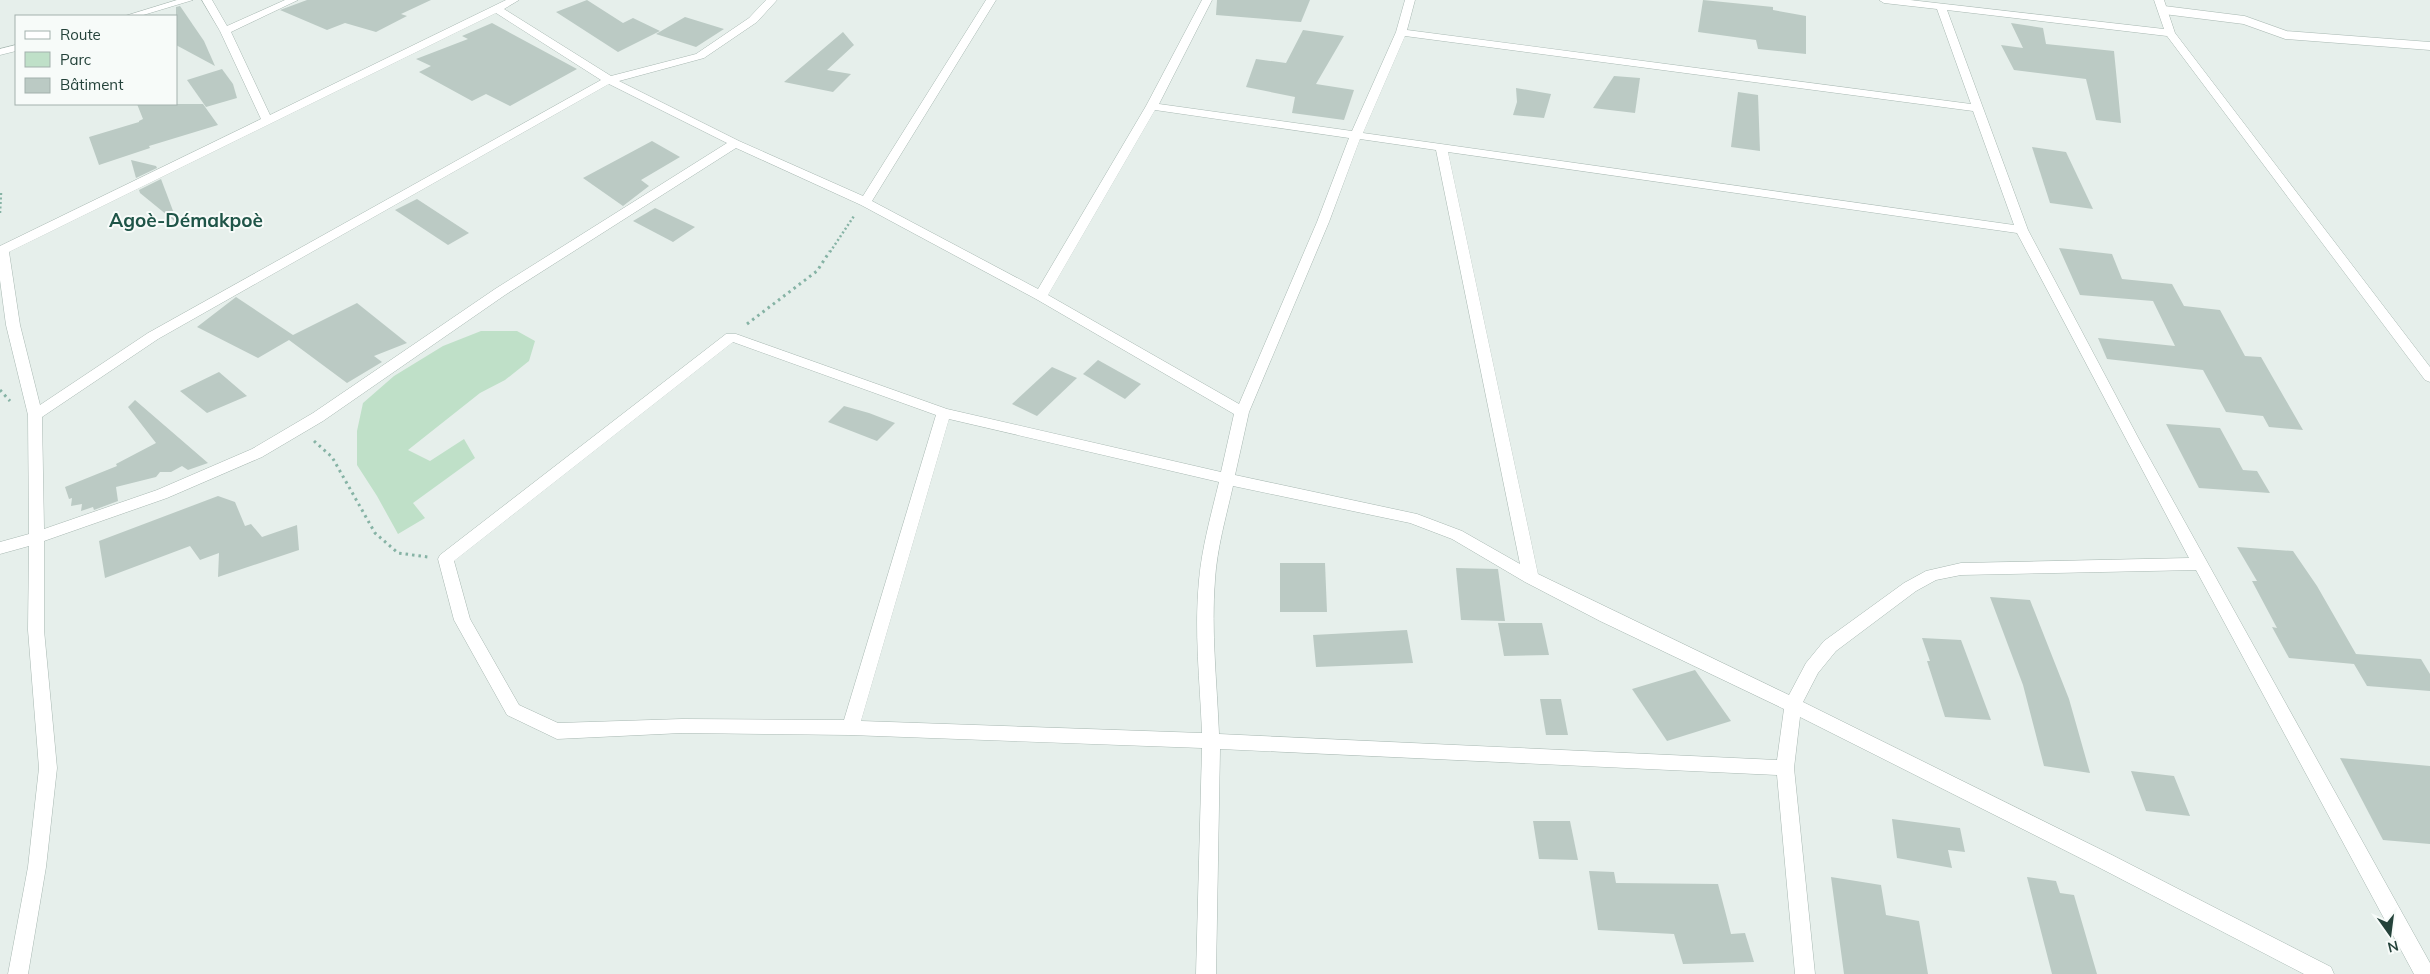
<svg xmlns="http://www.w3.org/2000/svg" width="2430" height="974" font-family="Mulish,sans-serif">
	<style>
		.green { fill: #bfe0c8 }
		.building { fill: #bbcac4 }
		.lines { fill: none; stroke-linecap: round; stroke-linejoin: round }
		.service-casing { stroke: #a8b8b2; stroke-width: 9 }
		.minor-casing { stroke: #a8b8b2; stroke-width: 1 }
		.path-far1 { stroke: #86b3a5; stroke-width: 2.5; stroke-dasharray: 2 2.5; stroke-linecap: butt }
		.path { stroke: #86b3a5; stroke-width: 3; stroke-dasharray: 2.5 4; stroke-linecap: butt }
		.service { stroke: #fff; stroke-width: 8 }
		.minor { fill: #fff; fill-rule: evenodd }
		.labels { text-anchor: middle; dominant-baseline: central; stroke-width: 4; stroke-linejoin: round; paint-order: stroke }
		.district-label { font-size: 19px; font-weight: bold; fill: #1f5548; stroke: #f7fbf9 }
	</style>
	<rect width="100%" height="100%" fill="#e6efeb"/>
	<polygon class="green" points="481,331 517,331 535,341 529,361 505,380 480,393 408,450 430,461 464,439 475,458 413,503 425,518 398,534 377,496 357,465 357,431 363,403 394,376 443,346"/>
	<g class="building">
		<polygon points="307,0 431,0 401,14 407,16 376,32 345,23 327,30 280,10"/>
		<polygon points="587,0 623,23 633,18 660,31 618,52 556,12"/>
		<polygon points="1217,0 1310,0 1301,22 1216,15"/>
		<polygon points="1703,0 1773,7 1773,10 1806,16 1806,54 1758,49 1756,40 1698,32"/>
		<polygon points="180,6 204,41 215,66 176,45 176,7"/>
		<polygon points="685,17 724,29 696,47 656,34"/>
		<polygon points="492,23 577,69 510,106 486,94 472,101 419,72 431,66 416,59 468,39 462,36"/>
		<polygon points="2011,23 2043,28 2046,44 2114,51 2121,123 2096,120 2086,79 2014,70 2001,45 2023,48"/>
		<polygon points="1303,30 1344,36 1316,84 1354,90 1344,120 1292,113 1295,97 1246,87 1256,59 1286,63"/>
		<polygon points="843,32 854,45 827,70 851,74 833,92 784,82"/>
		<polygon points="222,69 233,84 237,98 206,107 187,80"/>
		<polygon points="1614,76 1640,78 1635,113 1593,108"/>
		<polygon points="1516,88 1551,94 1544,118 1513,115 1517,102"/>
		<polygon points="1738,92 1758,95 1760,151 1731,147"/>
		<polygon points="137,104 203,104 218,125 149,146 150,148 99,165 89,137 139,122 139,121 143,119"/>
		<polygon points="652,141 680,157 641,180 649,186 623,206 583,178"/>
		<polygon points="2032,147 2066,152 2093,209 2050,203"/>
		<polygon points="131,160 156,166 157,168 136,178"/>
		<polygon points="161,179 178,224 140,193 139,190"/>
		<polygon points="417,199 469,233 448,245 395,210"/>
		<polygon points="655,208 695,227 673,242 633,221"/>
		<polygon points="2059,248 2112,254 2122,279 2172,284 2184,306 2220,310 2245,356 2261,357 2303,430 2269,427 2263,416 2226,412 2203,370 2107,359 2098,338 2175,346 2153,301 2080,295"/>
		<polygon points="236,297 293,335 357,303 407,343 374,356 382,362 347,383 289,340 258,358 197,327"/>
		<polygon points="1098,360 1141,384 1125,399 1083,374"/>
		<polygon points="1052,367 1077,378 1037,416 1012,404"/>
		<polygon points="219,372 247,396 207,413 180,391"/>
		<polygon points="135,400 208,463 188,470 182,466 171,472 160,472 156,477 116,487 118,501 94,510 93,507 81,511 82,504 71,506 72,498 69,499 65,487 117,466 116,464 156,443 128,407"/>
		<polygon points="844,406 869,413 895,423 877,441 828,422"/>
		<polygon points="2166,424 2220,428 2243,470 2257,471 2270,493 2199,488"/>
		<polygon points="218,496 235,502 245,526 251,524 262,537 297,525 299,550 218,577 219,553 200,560 190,546 105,578 99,541"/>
		<polygon points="2237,547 2293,551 2317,586 2356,654 2421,659 2430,674 2430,691 2367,686 2354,664 2289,658 2272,627 2277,628 2252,581 2257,581"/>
		<polygon points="1280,563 1325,563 1327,612 1280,612"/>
		<polygon points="1456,568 1498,569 1505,621 1461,620"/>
		<polygon points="1990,597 2030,600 2069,699 2090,773 2044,766 2023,685"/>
		<polygon points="1498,623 1542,623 1549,655 1504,656"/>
		<polygon points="1407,630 1413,663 1316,667 1313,635"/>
		<polygon points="1922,638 1961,640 1991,720 1945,717 1927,661 1930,661"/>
		<polygon points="1695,670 1731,721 1667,741 1632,689"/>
		<polygon points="1540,699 1561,699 1568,735 1546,735"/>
		<polygon points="2340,758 2430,766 2430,844 2383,840"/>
		<polygon points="2131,771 2174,776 2190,816 2146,811"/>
		<polygon points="1892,819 1960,828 1965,852 1948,850 1952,868 1897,858"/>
		<polygon points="1533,821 1570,821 1578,860 1539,859"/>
		<polygon points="1589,871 1614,872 1616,883 1718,884 1731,934 1745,933 1754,962 1683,964 1674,934 1598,930"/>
		<polygon points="1831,877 1881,885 1886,915 1919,921 1928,974 1844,974"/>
		<polygon points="2027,877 2056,881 2060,893 2074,895 2097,974 2052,974"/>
	</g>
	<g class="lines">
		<g class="service-casing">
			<polyline id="service" points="2164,10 2244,20 2286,35 2430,46"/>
		</g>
		<g class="minor-casing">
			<g id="minor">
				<polygon points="177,0 193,0 140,16 125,16"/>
				<path d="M202 0H212L227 26 285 0H298L231 32 270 115 506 0H519L504 9 611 76 696 54 749 18 766 0H777L757 22 704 58 619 81 739 141 863 196 986 0H996L872 201 1038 289 1146 106 1202 0H1212L1159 104 1352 131 1396 32 1405 0H1415L1407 30 1971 104 1937 9 1884 3 1879 0H1910L2164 29 2154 0H2164L2175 33 2430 367V382L2425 380 2167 36 1947 10 2028 230 2141 443 2430 963V974H2414L2196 570 1961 575 1936 580 1916 591 1836 651 1818 673 1803 702 2112 855 2331 967 2334 974H2304L2098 867 1800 717 1794 768 1815 974H1795L1777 775 1220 749 1216 974H1196L1202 748 850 735 682 733 557 739 507 715 454 620 438 559 440 555 726 334H736L947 409 1221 472 1234 414 1036 299 861 205 736 148 505 295 323 421 262 457 167 498 44 541V630L57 768 46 867 28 974H8L28 867 39 768 28 630 29 546 0 554V542L29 534 28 415 6 325 0 280V246L261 119 220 31ZM496 13 601 80 148 333 40 405 20 325 9 252ZM1405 36 1973 111 2014 225 1363 133ZM609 84 727 143 495 289 313 413 252 449 157 490 44 529 42 417 158 339ZM1155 110 1349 138 1317 222 1239 404 1048 295ZM1360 139 1436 150 1520 564 1462 531 1417 514 1235 475 1249 412 1329 222ZM1448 152 2017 233 2189 558 1961 563 1926 571 1904 583 1824 641 1806 663 1789 695 1538 574ZM733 342 936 415 844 720 682 719 558 723 519 705 470 619 454 561ZM949 419 1219 482C1211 515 1202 547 1199 580 1194 631 1200 682 1202 733L861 721ZM1233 486 1410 523 1452 539 1525 582 1600 621 1784 709 1777 760 1219 734C1217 683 1211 631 1215 580 1217 548 1226 517 1233 486Z"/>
				<polygon points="16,45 16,51 0,55 0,49"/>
			</g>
		</g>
		<g class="path-far1">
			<polyline points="0,213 1,193"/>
			<polyline points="830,252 854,216"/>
		</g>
		<g class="path">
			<polyline points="747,324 817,271 830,251"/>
			<polyline points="0,390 10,401"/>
			<polyline points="314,441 332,457 375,533 398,553 428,557"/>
		</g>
		<use href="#service" class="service"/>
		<use href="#minor" class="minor"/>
	</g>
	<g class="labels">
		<g class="district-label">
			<text x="186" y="220">Agoè-Démakpoè</text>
		</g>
	</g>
	<rect x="15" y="15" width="162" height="90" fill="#f7fbf9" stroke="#a3b1ad"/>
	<rect x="25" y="31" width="25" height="8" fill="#ffffff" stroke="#a3b1ad"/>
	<text x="60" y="40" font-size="15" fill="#24423a">Route</text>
	<rect x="25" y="52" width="25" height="15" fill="#bfe0c8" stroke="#a3b1ad"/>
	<text x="60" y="65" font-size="15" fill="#24423a">Parc</text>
	<rect x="25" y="78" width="25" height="15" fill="#bbcac4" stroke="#a3b1ad"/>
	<text x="60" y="90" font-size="15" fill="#24423a">Bâtiment</text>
	<g transform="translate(2390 934) rotate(166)" stroke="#f7fbf9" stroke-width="4" paint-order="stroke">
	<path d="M0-4L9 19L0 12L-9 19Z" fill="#24423a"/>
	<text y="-8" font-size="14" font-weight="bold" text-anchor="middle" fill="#24423a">N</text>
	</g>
</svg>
